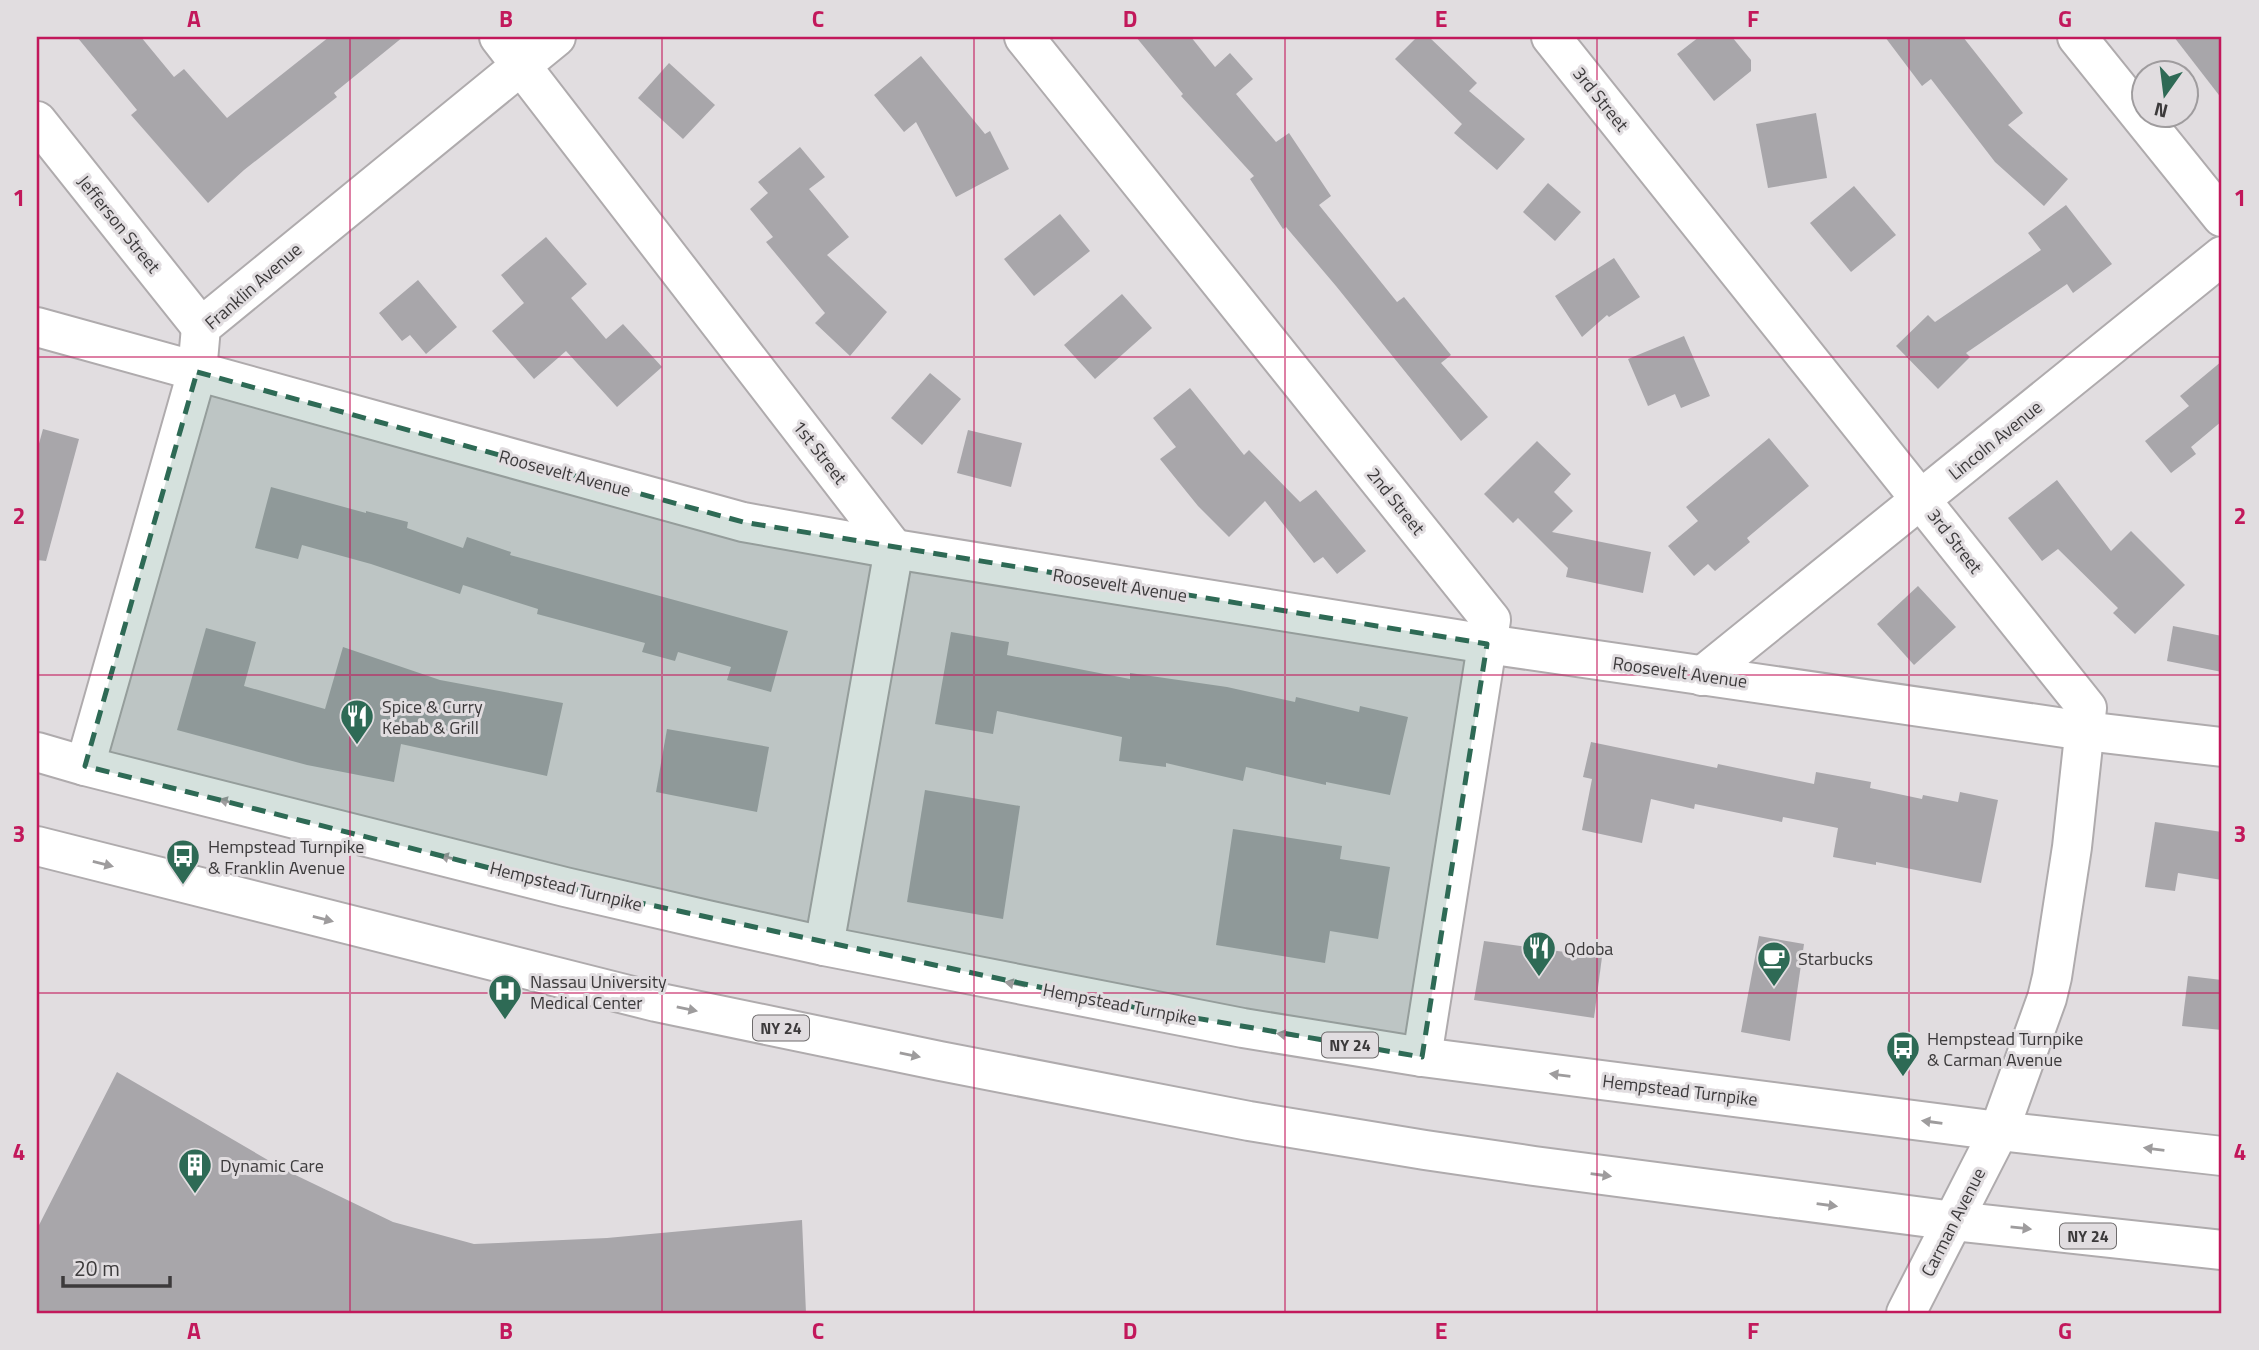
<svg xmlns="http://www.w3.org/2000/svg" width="2259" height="1350" font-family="'Titillium Web',sans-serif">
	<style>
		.building { fill: #a8a6aa }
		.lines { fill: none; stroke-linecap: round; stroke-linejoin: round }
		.street-casing { stroke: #afabad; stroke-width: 42 }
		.secondary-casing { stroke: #afabad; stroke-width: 42 }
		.primary-casing { stroke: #afabad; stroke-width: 42 }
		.street { stroke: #fff; stroke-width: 38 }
		.secondary { stroke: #fff; stroke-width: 38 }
		.primary { stroke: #fff; stroke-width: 38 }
		.oneway { fill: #9e9c9d }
		.marked { fill: #2e6a55; fill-opacity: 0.2; stroke: #2e6a55; stroke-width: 5; stroke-dasharray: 14 9; stroke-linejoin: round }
		.grid { fill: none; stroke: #c2185b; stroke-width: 2; stroke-opacity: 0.55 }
		.labels { text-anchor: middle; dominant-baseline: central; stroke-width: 6; stroke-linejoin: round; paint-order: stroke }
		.shield { fill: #e1dde0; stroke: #6e6b6c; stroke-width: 2 }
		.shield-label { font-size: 16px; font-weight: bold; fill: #3c3a3b }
		.street-label { font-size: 18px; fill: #3c3a3b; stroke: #e1dde0 }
		.poi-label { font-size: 18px; fill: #3c3a3b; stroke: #e1dde0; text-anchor: start }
		.neatline { fill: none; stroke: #c2185b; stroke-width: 2.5 }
		.grid-label { font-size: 23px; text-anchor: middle; font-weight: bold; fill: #c2185b }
	</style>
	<rect width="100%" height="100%" fill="#e1dde0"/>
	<g class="building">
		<polygon points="77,37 141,37 174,77 184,69 227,118 329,37 403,37 334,93 337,97 244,170 208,203 131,115 137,110"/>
		<polygon points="1136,37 1191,37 1215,67 1230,53 1253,79 1236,94 1276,142 1289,133 1331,196 1319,205 1397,302 1404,297 1451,355 1441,363 1488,417 1461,441 1336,286 1286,227 1283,229 1250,179 1254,176 1181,96 1183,94"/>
		<polygon points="1417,37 1429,37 1477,83 1469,91 1525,139 1497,170 1454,133 1462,124 1395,59"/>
		<polygon points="1699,37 1732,37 1751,60 1751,71 1714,101 1677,54"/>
		<polygon points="1885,37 1963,37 2023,113 2008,125 2068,179 2044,206 1995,162 1931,79 1922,86"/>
		<polygon points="2174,37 2222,37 2222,99"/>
		<polygon points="921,56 985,134 990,131 1009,169 956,197 916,122 904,132 874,95"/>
		<polygon points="669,63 715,105 683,139 638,98"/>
		<polygon points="1816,113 1827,178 1768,188 1756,124"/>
		<polygon points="800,147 825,177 809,189 849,237 827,255 887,312 850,356 815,323 825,313 766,242 773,237 750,209 768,193 758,182"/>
		<polygon points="1548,183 1581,212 1555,241 1523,212"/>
		<polygon points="1854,186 1896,235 1851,272 1810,223"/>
		<polygon points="2066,205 2112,264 2073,293 2067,284 1966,353 1970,357 1938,389 1896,346 1928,315 1935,322 2041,250 2028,233"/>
		<polygon points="1060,214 1090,251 1034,296 1004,259"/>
		<polygon points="546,237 587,284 571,298 606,339 623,324 662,367 617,407 566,351 534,379 492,331 524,303 501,275"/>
		<polygon points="1614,258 1640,297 1609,317 1607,315 1582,337 1555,296"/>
		<polygon points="418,280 457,327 426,354 410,335 402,341 379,313"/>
		<polygon points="1122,294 1152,328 1095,379 1064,345"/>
		<polygon points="1684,336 1710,396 1681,408 1675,394 1648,406 1628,359"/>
		<polygon points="2222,361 2222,421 2191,447 2196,454 2171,473 2145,441 2189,406 2180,396"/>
		<polygon points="930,373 961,399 922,445 891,418"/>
		<polygon points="1190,388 1244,455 1249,450 1300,502 1316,490 1366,551 1337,574 1323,557 1314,563 1265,501 1229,537 1198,506 1160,459 1176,447 1153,418"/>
		<polygon points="43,429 79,439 46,561 37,560 37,451"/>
		<polygon points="968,430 1022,443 1011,487 957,473"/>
		<polygon points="1769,438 1809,486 1747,538 1750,542 1715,571 1708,564 1694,576 1668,546 1698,521 1686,507"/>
		<polygon points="1537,441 1571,474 1554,492 1573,511 1552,532 1651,552 1643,593 1566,577 1568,568 1518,518 1513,523 1484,494"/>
		<polygon points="2057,480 2111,551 2131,531 2185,585 2135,634 2113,613 2118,608 2058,549 2042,561 2008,518"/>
		<polygon points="271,487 366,513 366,511 408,522 407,528 463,548 467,537 511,552 510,555 788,631 771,692 727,680 731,667 678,652 675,661 642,652 645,643 537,614 538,609 463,585 460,594 371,564 302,545 298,559 255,548"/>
		<polygon points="1918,586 1956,627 1914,665 1877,624"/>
		<polygon points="2173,626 2222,636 2222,672 2167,661"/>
		<polygon points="206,628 256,642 244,686 325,709 343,647 440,680 563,703 547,776 401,744 394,782 307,765 177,730"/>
		<polygon points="951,632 1009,642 1007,655 1130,679 1130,673 1227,687 1295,702 1296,697 1359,712 1360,706 1408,717 1390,795 1326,782 1326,785 1246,767 1243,781 1166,763 1166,767 1119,761 1122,737 997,711 993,734 935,724"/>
		<polygon points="667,729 769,747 757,812 656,792"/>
		<polygon points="1591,742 1717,768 1718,764 1814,784 1816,772 1871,782 1870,788 1922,799 1923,795 1958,802 1960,792 1998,800 1981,883 1876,862 1876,865 1833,857 1838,828 1783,817 1782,822 1695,804 1694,809 1651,799 1642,843 1582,830 1592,779 1583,777"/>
		<polygon points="925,790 1020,806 1003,919 907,902"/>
		<polygon points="2155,822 2222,832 2222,880 2178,873 2175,891 2145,887"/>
		<polygon points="1233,829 1342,846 1340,859 1390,867 1378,939 1330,931 1325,963 1216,945"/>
		<polygon points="1759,936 1804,944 1790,1041 1741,1032"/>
		<polygon points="1484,941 1602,957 1594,1018 1474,1000"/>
		<polygon points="2188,976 2222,980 2222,1030 2182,1026"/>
		<polygon points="117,1072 285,1170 393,1222 474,1244 607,1238 802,1220 806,1313 37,1313 37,1229"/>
	</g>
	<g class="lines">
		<g class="street-casing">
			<g id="street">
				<polyline points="499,37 894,549 824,946"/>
				<polyline points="1024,37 1491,620 1422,1057"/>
				<polyline points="1551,37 2087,708 2072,847 2052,977 2047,998 1999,1131"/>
				<polyline points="2077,37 2222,217"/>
				<polyline points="37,121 201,327"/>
				<polyline points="37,327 743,522 894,549 1487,644 2085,731 2222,747"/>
				<polyline points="1702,676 2222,256"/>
				<polyline points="85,766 197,372 201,327 556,37"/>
			</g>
		</g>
		<g class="secondary-casing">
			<polyline id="secondary" points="1906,1313 1999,1131"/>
		</g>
		<g class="primary-casing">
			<g id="primary">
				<polyline points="37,752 85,766 565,887 707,920 824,946 1243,1028 1422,1057 1999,1131 2222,1156"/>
				<polyline points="37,846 656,1002 940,1061 1249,1121 1425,1150 1534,1166 1954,1221 2222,1250"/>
			</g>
		</g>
		<use href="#street" class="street"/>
		<use href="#secondary" class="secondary"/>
		<use href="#primary" class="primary"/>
	</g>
	<defs><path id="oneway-solid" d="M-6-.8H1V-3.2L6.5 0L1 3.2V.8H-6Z" transform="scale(1.75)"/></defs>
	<g class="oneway">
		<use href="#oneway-solid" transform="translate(229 802) rotate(-166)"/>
		<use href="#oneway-solid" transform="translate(450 858) rotate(-166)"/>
		<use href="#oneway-solid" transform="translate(103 864) rotate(14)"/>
		<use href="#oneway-solid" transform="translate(323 919) rotate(14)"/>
		<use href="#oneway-solid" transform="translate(1015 984) rotate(-169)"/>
		<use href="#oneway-solid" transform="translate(687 1009) rotate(12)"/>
		<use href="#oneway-solid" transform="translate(1287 1035) rotate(-171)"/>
		<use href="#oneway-solid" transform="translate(910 1055) rotate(12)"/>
		<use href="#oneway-solid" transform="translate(1560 1075) rotate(-173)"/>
		<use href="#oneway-solid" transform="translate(1932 1122) rotate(-172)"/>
		<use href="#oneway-solid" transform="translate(2154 1149) rotate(-173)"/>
		<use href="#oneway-solid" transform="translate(1601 1175) rotate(8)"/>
		<use href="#oneway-solid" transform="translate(1827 1205) rotate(8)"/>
		<use href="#oneway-solid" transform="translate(2021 1228) rotate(6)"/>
	</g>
	<path class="marked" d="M197 372 743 522 1487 644 1422 1057 1143 1009 565 887 85 766Z"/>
	<path class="grid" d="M350 37V1313M662 37V1313M974 37V1313M1285 37V1313M1597 37V1313M1909 37V1313M37 357H2222M37 675H2222M37 993H2222"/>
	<defs>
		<g id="restaurant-pin" transform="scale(1.75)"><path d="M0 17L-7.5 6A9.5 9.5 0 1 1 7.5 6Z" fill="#2e6a55" stroke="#e1dde0"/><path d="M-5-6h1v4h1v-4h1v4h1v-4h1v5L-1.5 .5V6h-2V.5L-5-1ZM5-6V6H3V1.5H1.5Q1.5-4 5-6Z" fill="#fff"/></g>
		<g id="bus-pin" transform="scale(1.75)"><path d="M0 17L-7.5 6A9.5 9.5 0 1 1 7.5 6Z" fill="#2e6a55" stroke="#e1dde0"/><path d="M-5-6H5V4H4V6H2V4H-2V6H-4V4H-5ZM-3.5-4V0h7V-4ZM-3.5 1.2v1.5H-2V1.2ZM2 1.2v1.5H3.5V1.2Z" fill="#fff"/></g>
		<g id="cafe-pin" transform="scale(1.75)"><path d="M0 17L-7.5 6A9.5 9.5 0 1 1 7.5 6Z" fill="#2e6a55" stroke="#e1dde0"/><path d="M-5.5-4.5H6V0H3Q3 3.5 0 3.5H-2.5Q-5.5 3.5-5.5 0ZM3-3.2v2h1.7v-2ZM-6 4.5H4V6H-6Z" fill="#fff"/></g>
		<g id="hospital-pin" transform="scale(1.75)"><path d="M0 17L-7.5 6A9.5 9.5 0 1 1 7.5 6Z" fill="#2e6a55" stroke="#e1dde0"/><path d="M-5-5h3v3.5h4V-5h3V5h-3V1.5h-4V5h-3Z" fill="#fff"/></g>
		<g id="building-pin" transform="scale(1.75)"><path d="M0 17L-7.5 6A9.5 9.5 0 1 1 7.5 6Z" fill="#2e6a55" stroke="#e1dde0"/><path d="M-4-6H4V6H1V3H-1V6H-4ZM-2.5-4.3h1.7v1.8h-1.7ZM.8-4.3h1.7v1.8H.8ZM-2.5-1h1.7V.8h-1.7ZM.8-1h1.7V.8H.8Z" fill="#fff"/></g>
	</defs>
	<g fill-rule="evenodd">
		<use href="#restaurant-pin" x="357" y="716"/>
		<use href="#bus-pin" x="183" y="856"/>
		<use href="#restaurant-pin" x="1539" y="948"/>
		<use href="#cafe-pin" x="1774" y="958"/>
		<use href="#hospital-pin" x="505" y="991"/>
		<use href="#bus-pin" x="1903" y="1048"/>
		<use href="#building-pin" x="195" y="1165"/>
	</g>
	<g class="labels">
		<g class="shield">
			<rect x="753" y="1015.5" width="56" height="25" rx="5"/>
			<rect x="1322" y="1032.5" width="56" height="25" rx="5"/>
			<rect x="2060" y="1223.5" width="56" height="25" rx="5"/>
		</g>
		<g class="shield-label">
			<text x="781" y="1028">NY 24</text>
			<text x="1350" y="1045">NY 24</text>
			<text x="2088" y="1236">NY 24</text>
		</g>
		<g class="street-label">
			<text transform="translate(1601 99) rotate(51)">3rd Street</text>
			<text transform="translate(119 224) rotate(51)">Jefferson Street</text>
			<text transform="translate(253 286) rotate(-41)">Franklin Avenue</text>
			<text transform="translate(1995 440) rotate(-39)">Lincoln Avenue</text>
			<text transform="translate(820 452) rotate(52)">1st Street</text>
			<text transform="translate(565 473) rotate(15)">Roosevelt Avenue</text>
			<text transform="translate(1396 501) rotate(51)">2nd Street</text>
			<text transform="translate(1955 541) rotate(52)">3rd Street</text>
			<text transform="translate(1120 585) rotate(9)">Roosevelt Avenue</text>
			<text transform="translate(1680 672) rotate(8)">Roosevelt Avenue</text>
			<text transform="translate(566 886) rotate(14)">Hempstead Turnpike</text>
			<text transform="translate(1120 1004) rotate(11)">Hempstead Turnpike</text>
			<text transform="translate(1680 1090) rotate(7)">Hempstead Turnpike</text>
			<text transform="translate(1953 1222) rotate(-63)">Carman Avenue</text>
		</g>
		<g class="poi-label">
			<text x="382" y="706">Spice &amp; Curry<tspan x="382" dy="21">Kebab &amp; Grill</tspan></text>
			<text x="208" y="846">Hempstead Turnpike<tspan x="208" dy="21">&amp; Franklin Avenue</tspan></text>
			<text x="1564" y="948">Qdoba</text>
			<text x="1798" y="958">Starbucks</text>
			<text x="530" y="981">Nassau University<tspan x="530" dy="21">Medical Center</tspan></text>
			<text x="1927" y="1038">Hempstead Turnpike<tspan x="1927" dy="21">&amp; Carman Avenue</tspan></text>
			<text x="220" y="1165">Dynamic Care</text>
		</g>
	</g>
	<rect width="2259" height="1350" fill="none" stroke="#e1dde0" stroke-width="77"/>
	<g transform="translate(2165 94) rotate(194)"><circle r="33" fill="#e1dde0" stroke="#9f9c9e" stroke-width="2"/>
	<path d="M0-5L12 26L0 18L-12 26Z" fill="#2e6a55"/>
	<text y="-10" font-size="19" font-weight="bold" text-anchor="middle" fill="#3c3a3b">N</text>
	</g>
	<path d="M63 1276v10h107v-10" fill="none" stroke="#3c3a3b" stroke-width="3.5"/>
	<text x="74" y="1276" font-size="21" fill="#3c3a3b" stroke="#e1dde0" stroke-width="5" paint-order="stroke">20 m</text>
	<rect x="38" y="38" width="2182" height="1274" class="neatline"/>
	<g class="grid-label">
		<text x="194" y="27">A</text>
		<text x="506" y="27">B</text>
		<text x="818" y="27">C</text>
		<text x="1130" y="27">D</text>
		<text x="1441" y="27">E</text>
		<text x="1753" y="27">F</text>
		<text x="2065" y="27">G</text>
		<text x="19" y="206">1</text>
		<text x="2240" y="206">1</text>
		<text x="19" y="524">2</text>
		<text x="2240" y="524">2</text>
		<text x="19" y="842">3</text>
		<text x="2240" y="842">3</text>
		<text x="19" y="1160">4</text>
		<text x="2240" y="1160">4</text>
		<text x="194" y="1339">A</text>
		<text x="506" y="1339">B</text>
		<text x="818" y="1339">C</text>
		<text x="1130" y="1339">D</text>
		<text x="1441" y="1339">E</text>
		<text x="1753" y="1339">F</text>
		<text x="2065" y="1339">G</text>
	</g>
</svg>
